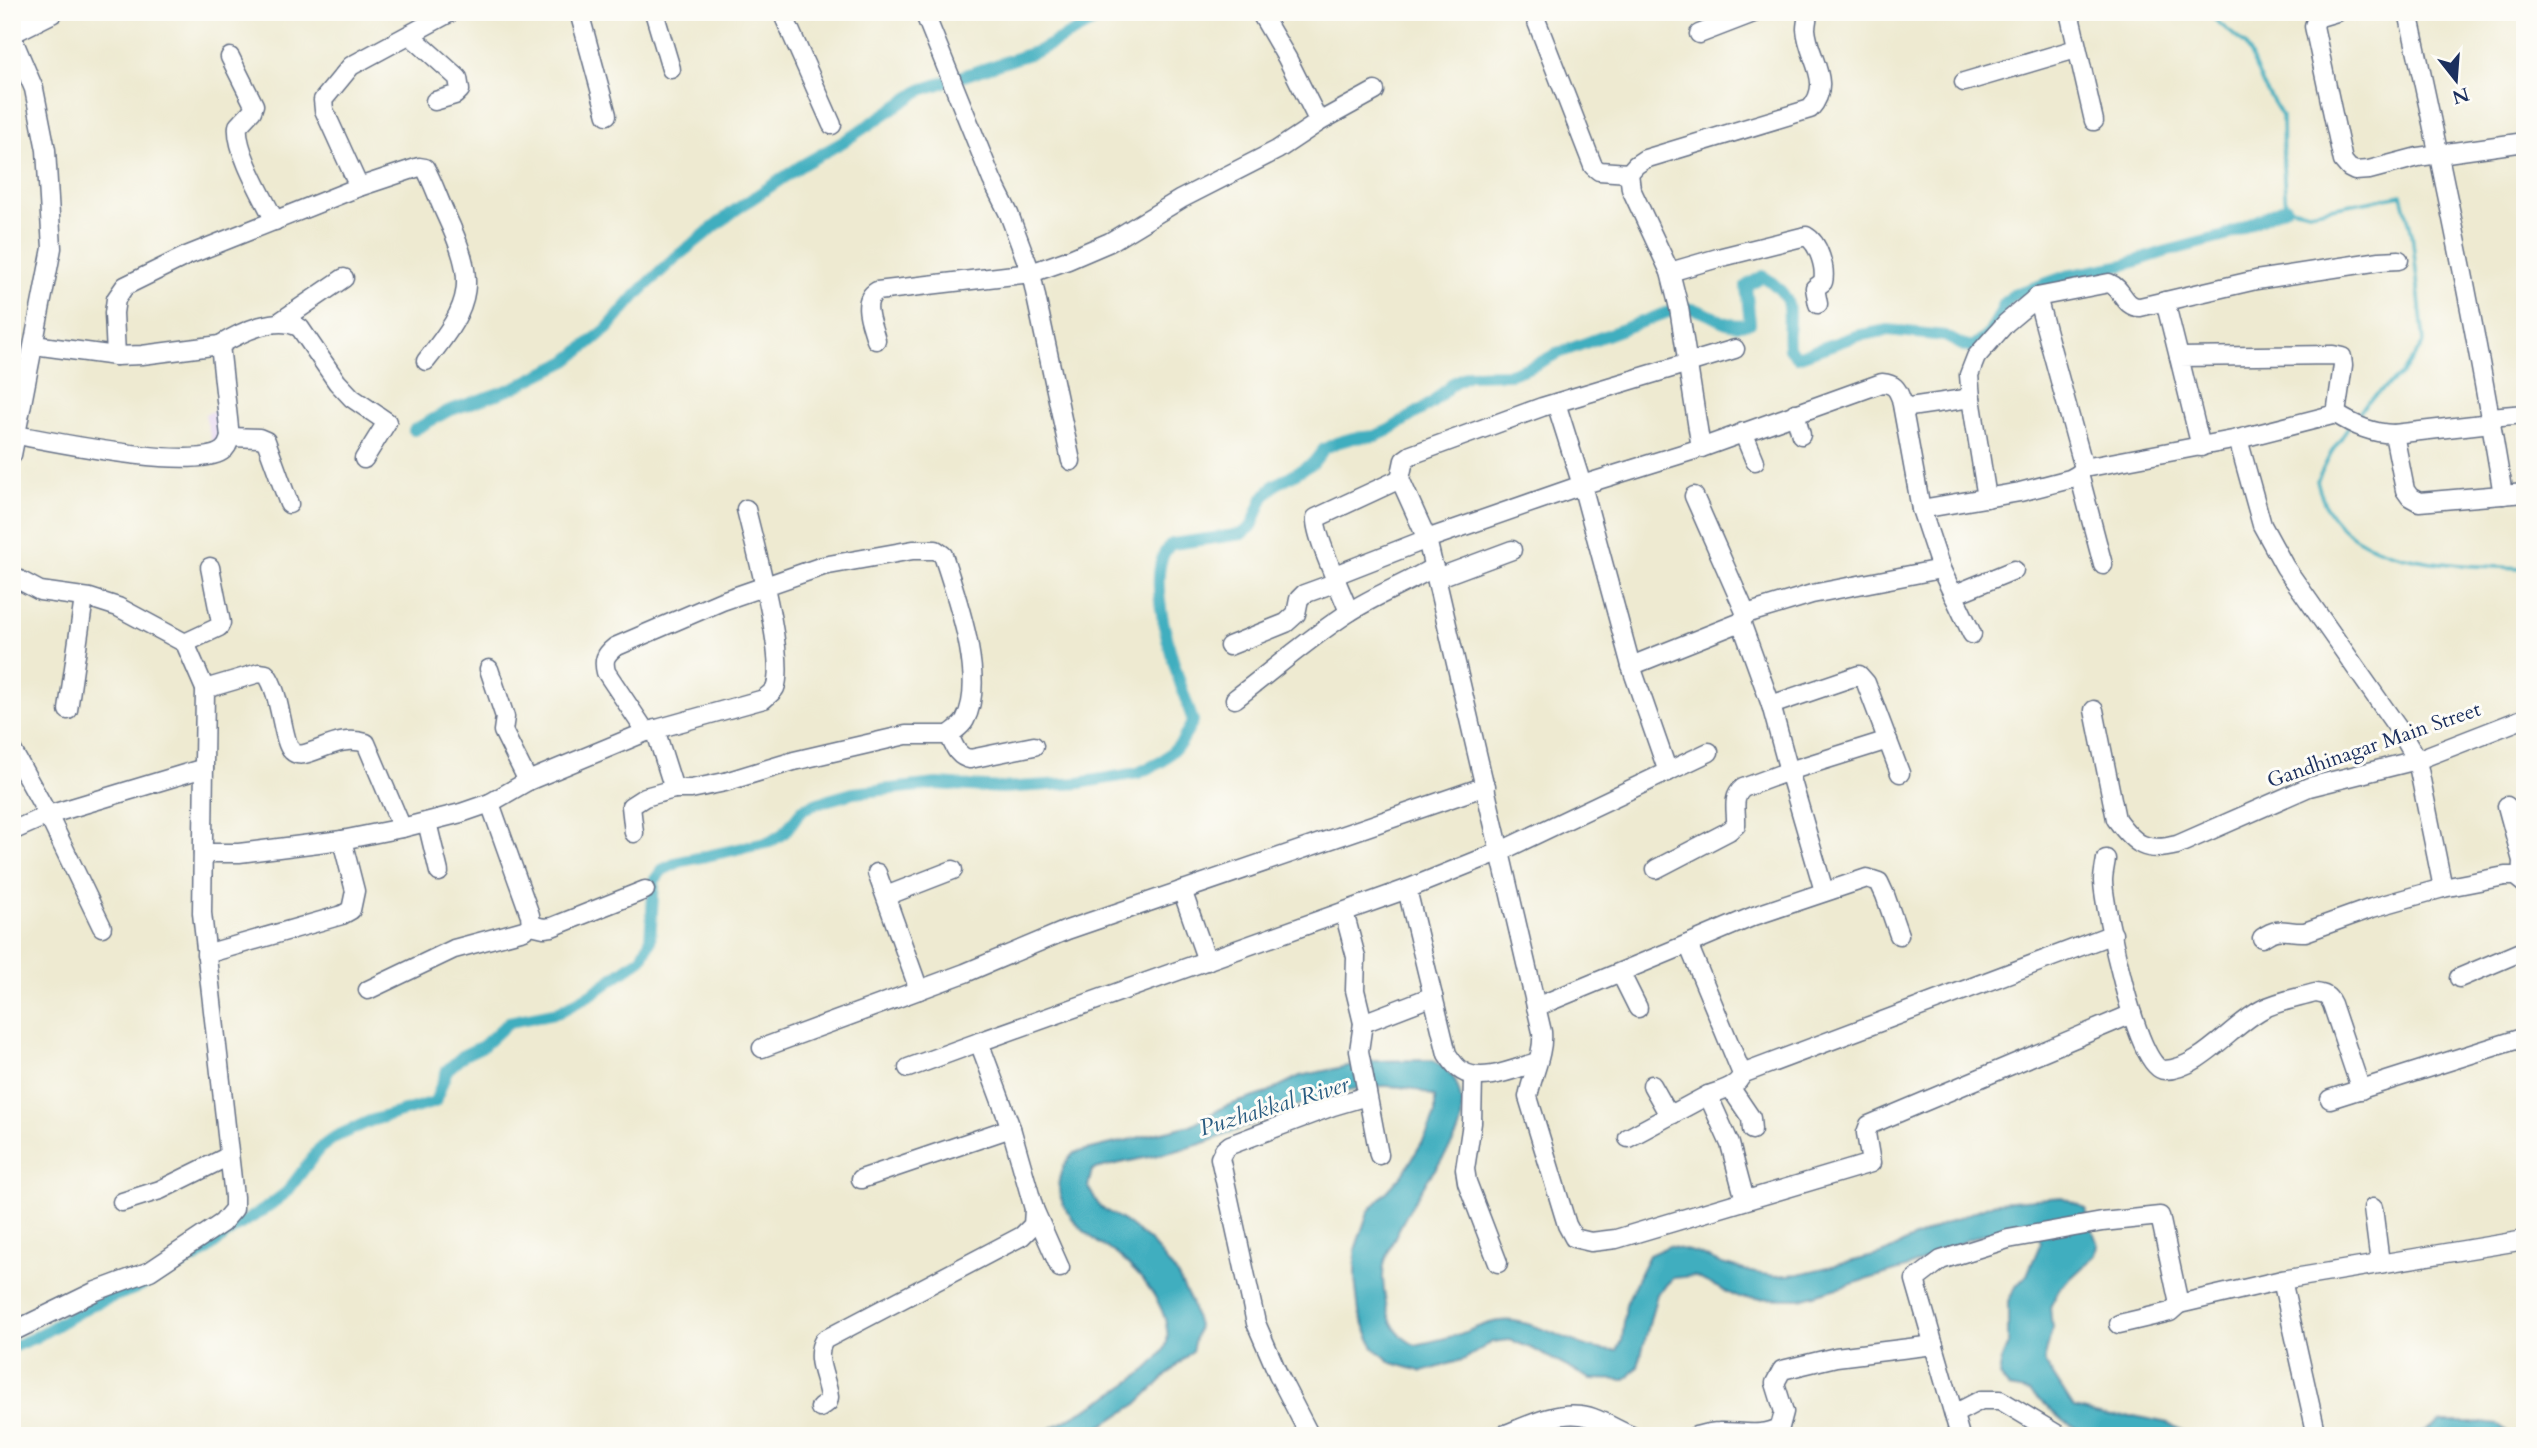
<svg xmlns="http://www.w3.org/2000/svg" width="2537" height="1448" font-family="Cardo,serif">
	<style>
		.built { fill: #e4d3f2 }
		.water { fill: #41aebf; stroke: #2e6e8e; stroke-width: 2 }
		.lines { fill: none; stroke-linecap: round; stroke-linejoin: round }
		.stream { stroke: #41aebf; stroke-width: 3.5 }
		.canal { stroke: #41aebf; stroke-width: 12 }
		.minor-casing { stroke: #657086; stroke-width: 21 }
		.major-casing { stroke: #657086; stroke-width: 24 }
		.minor { stroke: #fff; stroke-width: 18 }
		.major { stroke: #fff; stroke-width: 21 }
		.labels { text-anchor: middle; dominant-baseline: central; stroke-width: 6; stroke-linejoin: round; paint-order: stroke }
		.street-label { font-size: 21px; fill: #1b2f5e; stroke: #fdfcf7 }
		.water-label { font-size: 23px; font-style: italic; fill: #285b80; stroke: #fdfcf7 }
	</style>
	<rect width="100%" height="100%" fill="#fdfcf7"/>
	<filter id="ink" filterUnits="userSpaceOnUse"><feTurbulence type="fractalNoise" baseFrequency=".0143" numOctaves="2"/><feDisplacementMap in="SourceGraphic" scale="14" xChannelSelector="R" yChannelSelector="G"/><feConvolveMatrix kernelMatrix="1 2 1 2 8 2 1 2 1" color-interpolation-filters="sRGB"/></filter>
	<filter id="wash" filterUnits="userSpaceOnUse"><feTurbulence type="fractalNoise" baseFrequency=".00686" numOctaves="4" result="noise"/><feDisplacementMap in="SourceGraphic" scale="28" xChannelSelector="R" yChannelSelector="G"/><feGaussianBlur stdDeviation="1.57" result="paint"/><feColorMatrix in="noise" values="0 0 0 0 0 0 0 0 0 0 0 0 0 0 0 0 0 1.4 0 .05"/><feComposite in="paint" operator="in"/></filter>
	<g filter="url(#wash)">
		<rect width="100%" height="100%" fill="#eeead1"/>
		<polygon class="built" points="217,410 225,411 227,438 212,443 205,414"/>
		<g class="water">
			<path d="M1432 1060C1449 1070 1455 1075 1460 1095 1470 1137 1440 1157 1421 1190 1408 1212 1393 1237 1385 1261 1381 1274 1384 1291 1386 1303 1389 1323 1397 1336 1415 1345 1429 1342 1443 1339 1457 1335 1475 1329 1493 1318 1514 1321 1549 1326 1580 1351 1617 1351L1622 1341 1626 1304 1640 1273 1649 1255 1669 1246 1697 1253 1722 1264 1755 1273 1775 1276 1799 1274 1882 1254 1941 1225 1998 1202 2062 1197 2085 1208 2098 1245 2096 1255 2060 1288 2050 1307 2052 1329 2044 1361 2074 1408 2112 1417 2134 1416 2168 1423 2192 1436 2088 1434 2063 1421 2030 1392 2009 1388 1999 1376 2002 1358 2008 1344V1301L2017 1285 2027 1275 2041 1242 2035 1226 2002 1229 1967 1240 1909 1267 1801 1299 1739 1298 1694 1276 1673 1278 1657 1294 1638 1367 1626 1380 1590 1379 1531 1348 1510 1340 1492 1342 1465 1359 1423 1372 1392 1363 1374 1348 1359 1313 1355 1279V1250L1368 1212 1403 1174 1427 1134 1435 1114V1097C1365 1061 1268 1122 1201 1144 1166 1155 1129 1160 1092 1170L1088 1187 1100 1207 1124 1221 1151 1242 1176 1273 1191 1302 1198 1326 1192 1351 1137 1404 1085 1436H1037C1073 1415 1136 1387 1161 1354 1170 1343 1168 1332 1165 1319 1157 1294 1141 1276 1122 1259 1115 1251 1104 1248 1096 1241 1066 1218 1042 1185 1074 1153L1191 1125 1226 1106 1264 1094 1300 1076 1372 1061Z"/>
			<polygon points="2440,1422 2474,1422 2499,1425 2512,1436 2416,1436"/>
		</g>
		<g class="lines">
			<g class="stream">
				<polyline points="2209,12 2214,19 2246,45 2263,85 2282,116 2283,166 2286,207 2309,212 2402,195 2412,234 2424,342 2402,374 2367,402 2355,419"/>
				<path d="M2348 428 2331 453 2317 481C2320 490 2322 499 2326 507 2360 568 2464 565 2525 568"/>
			</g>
			<g class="canal">
				<polyline points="414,430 448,411 511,389 567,361 607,329 637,294 675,258 734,211 802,165 843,142 921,90 1038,51 1112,12"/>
				<path d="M12 1347 36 1337 89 1306 134 1289 199 1256 234 1228 262 1211 287 1192 319 1149 335 1137 370 1121 435 1102 447 1070 464 1055 483 1046 509 1022 559 1012 593 993 642 958 650 941 654 881 662 870 679 862 770 842 784 833 803 809 818 803 853 793 937 784 1002 788 1079 783 1138 773 1161 762 1181 743 1193 721C1181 686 1137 570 1172 544L1242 534 1252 526 1263 498 1275 485 1313 463 1324 449 1336 443 1353 438 1376 436 1389 430 1432 403 1453 383 1468 375 1510 374 1533 366 1556 354 1679 308C1711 306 1721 332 1750 323L1746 286 1763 276C1799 300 1786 310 1789 348L1797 357 1856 336 1888 330 1945 336 1964 346 1973 347 1989 334 2000 314 2004 304 2013 295 2067 276 2124 265 2164 252 2225 236 2286 207"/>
			</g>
		</g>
	</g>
	<g filter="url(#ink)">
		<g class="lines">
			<g class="minor-casing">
				<g id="minor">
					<polyline points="579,12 607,115"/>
					<polyline points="654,12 671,69"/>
					<polyline points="782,12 832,125"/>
					<polyline points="924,12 992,180 1009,214 1031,273 1071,461"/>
					<polyline points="1260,12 1287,58 1319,122"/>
					<polyline points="1533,12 1593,166 1599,171 1629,173"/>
					<polyline points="2069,12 2094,121"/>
					<polyline points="2337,12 2317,18 2314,26 2343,161 2349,168 2355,171 2369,170 2418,157 2525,142"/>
					<path d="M2408 12C2443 172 2477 333 2503 495"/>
					<polyline points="1699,34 1756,12"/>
					<polyline points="411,36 458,78 460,90 455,95 435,101"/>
					<polyline points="12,37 34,89 46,150 52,248 12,455"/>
					<path d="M230 57 254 105 252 111 238 126C235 150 264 199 275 221"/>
					<polyline points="1964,82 2076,49"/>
					<path d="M1670 272 1718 258 1806 236C1819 243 1826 269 1823 282L1815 288 1818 304"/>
					<polyline points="2165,301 2179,357"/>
					<polyline points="281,321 344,278"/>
					<path d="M876 340C872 324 860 301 877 291L1031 273 1068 260 1110 242 1181 199 1277 150 1319 122 1375 91"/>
					<polyline points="34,345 116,356 142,355 220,345"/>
					<polyline points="116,356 114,313 116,299 125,286 186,256 359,187"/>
					<path d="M426 361C474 301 477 282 445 213 438 198 433 182 425 168L419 167 359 187 324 110 323 100 351 66 451 12"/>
					<polyline points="1971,398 1987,498"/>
					<polyline points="1556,403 1582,485 1631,666 1668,772"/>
					<polyline points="1903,408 1971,398 1969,375 1976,357 2006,323 2037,297"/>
					<polyline points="1795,413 1801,435"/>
					<polyline points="2490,417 2525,414"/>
					<polyline points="1743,432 1755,461"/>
					<polyline points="2394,434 2491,423"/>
					<path d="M17 435C55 442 193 471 222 451 228 447 228 443 230 437L220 345C241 332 278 314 300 328L337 382 352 398 387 422 364 459"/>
					<polyline points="230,437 259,438 266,441 289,504"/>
					<polyline points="2238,439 2262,525 2285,567 2400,731 2417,760 2443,888"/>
					<polyline points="2201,447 2179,357 2333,355 2342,357 2343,365 2336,414"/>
					<path d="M1701 448 1679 308 1670 272 1631 189 1629 173 1636 165 1645 159 1810 109C1834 82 1808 59 1806 29 1806 24 1808 17 1808 12"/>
					<path d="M2084 468 2037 297 2109 283C2124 289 2123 307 2140 307L2256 280 2380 261 2399 260"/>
					<polyline points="1400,479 1404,460 1411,455 1542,407 1735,349"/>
					<polyline points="1694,496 1746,614 1741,622 1771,705 1789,771 1888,740"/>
					<path d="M1921 509 1901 399C1897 388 1894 384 1882 383L1701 448 1582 485 1427 539 1542 1032C1544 1054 1532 1075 1528 1097L1567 1225 1574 1238 1591 1242 1616 1239 1871 1163 1866 1133 1869 1125 2132 1014"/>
					<path d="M2103 565 2079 474 2084 468 2238 439 2336 414C2355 426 2372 433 2394 434L2405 490 2410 497 2419 502 2525 493"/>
					<polyline points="1941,569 1972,634"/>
					<path d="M1335 575 1427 539 1400 479 1316 518C1314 534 1342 593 1349 612"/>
					<polyline points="12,576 40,591 90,598 118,607 185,643 205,689 202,913 234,1197 234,1209 222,1223 150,1271 96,1291 12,1332"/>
					<polyline points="1437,578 1512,550"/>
					<polyline points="1953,595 2014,570"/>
					<polyline points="1746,614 1812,594 1941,569 1921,509 2020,492 2070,479 2079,474"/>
					<polyline points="185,643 219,627 221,623 210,567"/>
					<polyline points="1229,646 1286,623 1296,614 1299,599 1304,594 1337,582"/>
					<polyline points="1631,666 1741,622"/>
					<polyline points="489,669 505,717 503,731 528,781"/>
					<path d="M205 689 259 673 266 674C281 692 282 742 292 751 296 755 302 755 308 753 327 747 345 736 366 743L402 828"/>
					<path d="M1235 699C1273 670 1308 639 1348 613 1375 595 1406 584 1434 567"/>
					<polyline points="1771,705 1859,675 1866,683 1900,773"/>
					<polyline points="68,710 84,598"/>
					<path d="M2094 710 2116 819C2135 845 2146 853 2177 845L2309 787 2417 760 2525 718"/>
					<polyline points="655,729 674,789"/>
					<path d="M646 732 606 672C603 660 605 655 615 647L722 601 823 566 913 550H936L943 555C956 596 987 680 965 720 962 726 955 730 949 735"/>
					<polyline points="12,750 48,815 204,768"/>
					<polyline points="2507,806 2522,861 2521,879"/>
					<polyline points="427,822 439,872"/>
					<polyline points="12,831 48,815 102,927"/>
					<path d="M634 833 631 806 645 797 674 789H691L725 782 794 761 906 735H949C954 745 957 757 970 759L1034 746"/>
					<polyline points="203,853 239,853 342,840"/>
					<path d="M2106 859C2105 866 2103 874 2103 881 2104 907 2137 1070 2164 1070 2199 1070 2233 1024 2263 1009 2278 1001 2298 998 2315 993 2324 994 2328 995 2332 1004L2361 1090"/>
					<path d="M1656 869 1729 831 1736 825C1737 811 1731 798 1743 788L1789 771 1824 891"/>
					<polyline points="877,873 919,990"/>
					<path d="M1407 889 1447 1054C1451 1060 1456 1068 1462 1071 1482 1084 1516 1068 1537 1062"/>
					<polyline points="1182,890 1207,961"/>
					<polyline points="886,896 953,870"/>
					<polyline points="1344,912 1356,957 1355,990 1363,1023 1359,1051 1379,1155"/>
					<polyline points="531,925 544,928 552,927 645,890"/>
					<path d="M2262 938C2280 925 2285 933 2305 932L2372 908 2443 888 2505 876H2515L2525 884"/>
					<path d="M206 954 342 915 351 910 355 891 342 840 402 828 461 813 490 803 528 781 646 732 764 699C767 696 773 692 775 688 787 659 754 544 746 509"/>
					<polyline points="1621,974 1638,1008"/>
					<polyline points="2459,978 2525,950"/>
					<polyline points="368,990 454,949 524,930 531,925 530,915 490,803"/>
					<polyline points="1536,1007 1688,944"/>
					<polyline points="1363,1023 1433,996"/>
					<polyline points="762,1048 965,973 1067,930 1486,786"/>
					<polyline points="908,1068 979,1042"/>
					<polyline points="1742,1074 2113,934"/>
					<polyline points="1473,1077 1472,1123 1465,1169 1467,1182 1498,1263"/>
					<polyline points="1652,1085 1665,1108 1673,1114"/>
					<polyline points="1730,1087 1751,1118 1752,1130"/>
					<polyline points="2330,1099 2525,1037"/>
					<polyline points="1628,1138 1708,1095"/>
					<polyline points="861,1179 1011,1128 979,1042 1407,889 1501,851 1709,752"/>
					<path d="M1745 1200 1730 1144 1708 1095C1720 1091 1738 1087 1742 1074L1688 944 1754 916 1867 878 1879 882 1885 895 1899 935"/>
					<polyline points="122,1202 160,1190 229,1156"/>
					<polyline points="2373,1208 2380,1263"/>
					<polyline points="1034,1209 1060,1268"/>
					<polyline points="2282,1280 2317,1436"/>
					<polyline points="2119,1324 2170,1312 2179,1304"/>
					<path d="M820 1408 828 1402 829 1397C827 1378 813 1358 824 1340L1022 1236 1033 1225 1034 1209 1011 1128"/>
					<polyline points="1954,1414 1981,1400 2000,1400 2060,1436"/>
					<polyline points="1310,1436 1278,1374 1256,1323 1220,1158 1224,1150 1230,1145 1333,1106 1360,1098 1366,1091"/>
					<path d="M1501 1436C1525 1427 1555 1411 1581 1415 1598 1417 1616 1430 1632 1436"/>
					<path d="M1696 1436C1704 1434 1711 1432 1719 1432 1737 1431 1764 1438 1780 1427L1784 1412 1775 1383 1782 1370 1836 1357 1934 1345"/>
					<polyline points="1960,1436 1915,1280 1941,1260 2008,1239 2102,1222 2160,1216 2179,1304 2282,1280 2525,1240"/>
				</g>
			</g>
			<g class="major-casing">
				<polyline id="major" points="12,32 52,12"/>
			</g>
			<use href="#minor" class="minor"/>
			<use href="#major" class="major"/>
		</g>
	</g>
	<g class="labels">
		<g class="street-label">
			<text transform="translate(2374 745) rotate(-19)">Gandhinagar Main Street</text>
		</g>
		<g class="water-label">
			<text transform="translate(1274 1106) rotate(-17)">Puzhakkal River</text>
		</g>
	</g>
	<rect width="2537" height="1448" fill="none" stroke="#fdfcf7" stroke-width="42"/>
	<g transform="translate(2456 80) rotate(163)" stroke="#fdfcf7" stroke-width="5" paint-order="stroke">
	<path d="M0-5L12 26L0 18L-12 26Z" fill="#1b2f5e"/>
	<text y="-10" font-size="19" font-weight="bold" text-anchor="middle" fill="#1b2f5e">N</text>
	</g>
</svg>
